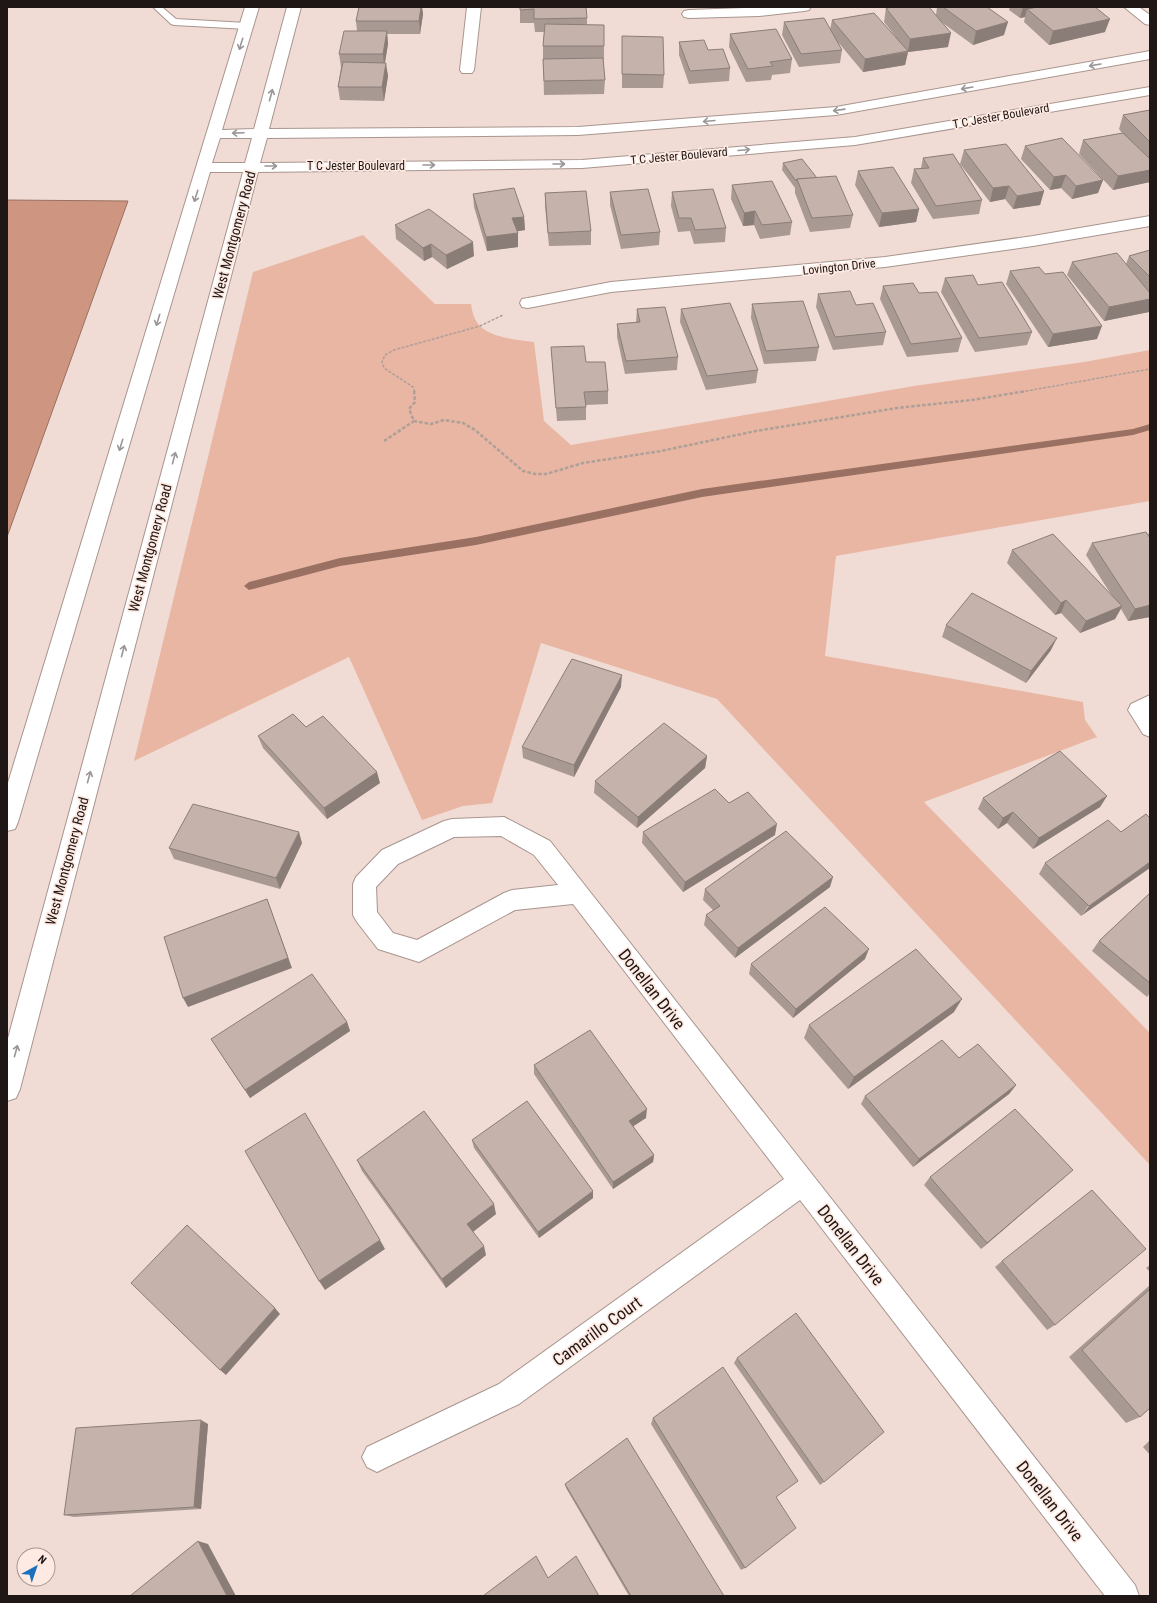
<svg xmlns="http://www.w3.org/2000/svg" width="1157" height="1603" font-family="'Roboto Condensed',sans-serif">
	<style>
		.green { fill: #e8b6a3 }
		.water { fill: #ce9681; stroke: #997061 }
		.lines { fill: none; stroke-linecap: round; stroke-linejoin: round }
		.stream { fill: #997061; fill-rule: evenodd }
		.lane-casing { stroke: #a8958e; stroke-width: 2 }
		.street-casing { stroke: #a8958e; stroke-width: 2 }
		.secondary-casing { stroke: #a8958e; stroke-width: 2 }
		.path-far1 { stroke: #af9f99; stroke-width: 1.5; stroke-dasharray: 3 1.5; stroke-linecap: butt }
		.path { stroke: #af9f99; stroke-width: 2.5; stroke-dasharray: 3.5 2; stroke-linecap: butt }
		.lane { fill: #fff; fill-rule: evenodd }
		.street { fill: #fff; fill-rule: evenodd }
		.secondary { fill: #fff; fill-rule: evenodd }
		.wall { fill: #a99993 }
		.shaded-wall { fill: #8a7d78 }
		.building { fill: #c5b2ab; stroke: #8a7d78 }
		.oneway { stroke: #9a9796 }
		.labels { text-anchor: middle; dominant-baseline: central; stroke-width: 3.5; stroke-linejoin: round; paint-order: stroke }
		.far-street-label { font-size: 12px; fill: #1e1715; stroke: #feeae2 }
		.street-label { font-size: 14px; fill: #1e1715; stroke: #feeae2 }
		.near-street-label { font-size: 17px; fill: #1e1715; stroke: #feeae2 }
	</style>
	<rect width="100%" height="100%" fill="#f1dcd5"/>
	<path class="green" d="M363 235 435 304H471C472 311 474 321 481 327 494 338 517 340 534 342L544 421 571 445 914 386 1084 362 1150 350V501L836 556 825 656 1083 702 1085 720 1097 737 924 802 1150 1033V1165L717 699 541 643 492 803 463 806 422 820 349 657 134 761 253 272Z"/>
	<polygon class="water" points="7,200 128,201 7,537"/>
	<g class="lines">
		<polygon class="stream" points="1150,424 1150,430 1133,435 702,497 476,545 340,566 249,590 244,586 249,582 340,558 476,537 702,489 1133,429"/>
		<g class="lane-casing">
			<polygon id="lane" points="153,7 162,7 176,19 247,23 252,26 247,29 174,25 171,24"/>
		</g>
		<g class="street-casing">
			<g id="street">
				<polygon points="467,7 481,7 474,70 472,73 462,73 460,70"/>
				<polygon points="768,7 811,7 809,10 804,11 759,16 689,18 684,17 682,14 684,11 689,10"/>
				<polygon points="1124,7 1139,7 1150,15 1150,25 1145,24"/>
				<polygon points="1150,216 1150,226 1033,246 885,267 611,292 528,308 522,307 520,303 522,299 528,298 611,282 885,257 1033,236"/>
				<polygon points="1150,695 1150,737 1143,734 1128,710 1131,704"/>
				<path d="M504 817 550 841 1135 1585 1139 1596H1105L800 1200 519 1404 387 1467 377 1472 367 1467 362 1457 367 1447 499 1384 784 1179 573 904 515 910 419 962 378 949 357 922 353 915V884L356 877 382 850 444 821 452 819ZM501 836 534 855 558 885 512 890 504 893 417 940 393 933 377 912 376 887 398 864 454 837Z"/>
			</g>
		</g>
		<g class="secondary-casing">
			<path id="secondary" d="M245 7H259L222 130 254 129 287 7H301L269 129 578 127 836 107 1150 51V59L836 115 578 135 267 138 260 163 582 160 855 137 1150 87V95L855 145 582 168 258 172 20 1089 16 1098 7 1101V1042L243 172H210L18 822 15 829 7 831V786ZM220 138H252L245 163H212Z"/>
		</g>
		<g class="path-far1">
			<polyline points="415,392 413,387 384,368 382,362 385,355 394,350 480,326 503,315"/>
			<polyline points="1021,392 1150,369"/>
		</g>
		<g class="path">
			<polyline points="414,391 415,402 409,409 414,421 431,424 444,420 463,423 475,430 523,471 535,474 546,474 583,463 661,451 756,431 897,408 972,400 1026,391"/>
			<polyline points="384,441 414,421"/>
		</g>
		<use href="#lane" class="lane"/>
		<use href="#street" class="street"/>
		<use href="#secondary" class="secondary"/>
	</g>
	<g class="wall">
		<polygon points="356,7 424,7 424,8 422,8 423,14 420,34 387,34 388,44 385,63 388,76 384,101 340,100 338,87 341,67 339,54 357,31 356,21 359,7"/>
		<polygon points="520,7 587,18 587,25 604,25 604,60 603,60 605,80 604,94 544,95 543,59 543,46 544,32 535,32 534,23 520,23"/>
		<polygon points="937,7 987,7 1004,35 973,45 940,21 948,47 908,52 905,65 863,72 838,42 842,50 840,63 799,67 782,35 784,22 830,30 832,20 896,37 884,22 886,8 936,15"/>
		<polygon points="1010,7 1095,7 1105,32 1049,45 1024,22 1025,17 1020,18 1009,10"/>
		<polygon points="730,34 792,59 790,73 772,75 771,80 746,82 729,47"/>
		<polygon points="622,36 664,75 663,88 622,88"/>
		<polygon points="679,42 708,50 730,68 729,81 689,84 679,55"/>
		<polygon points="1150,110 1150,182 1113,190 1079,154 1083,140 1122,133 1119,129 1123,115"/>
		<polygon points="1025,146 1103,180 1098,193 1072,199 1061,188 1050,190 1021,159"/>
		<polygon points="964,150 1044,191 1040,205 1013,209 1005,199 990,202 960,164"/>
		<polygon points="923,158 982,200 979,214 933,219 911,183 914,169 921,168"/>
		<polygon points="783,163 817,178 853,215 850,228 810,232 795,193 795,188 782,170"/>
		<polygon points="858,171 919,209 916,222 879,227 855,185"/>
		<polygon points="732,185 792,222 790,235 760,239 754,225 743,226 731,199"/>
		<polygon points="610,192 660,232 659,245 621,249 610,205"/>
		<polygon points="672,192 726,228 725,242 694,244 690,231 678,232 671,206"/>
		<polygon points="545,193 591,231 591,245 549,246 545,206"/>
		<polygon points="473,194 524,217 525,230 517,231 518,247 487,251 474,207"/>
		<polygon points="395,225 474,256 447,269 432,257 424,261 396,239"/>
		<polygon points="1150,250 1150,309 1149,312 1104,321 1067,275 1072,262 1126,264 1129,256"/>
		<polygon points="1010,271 1045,274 1097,339 1048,347 1006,284"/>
		<polygon points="945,278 978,285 1032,332 1027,345 975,352 941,292"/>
		<polygon points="883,286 919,293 962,338 958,352 907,357 880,299"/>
		<polygon points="818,294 856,305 886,332 883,345 833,350 816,307"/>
		<polygon points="752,304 819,347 816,361 764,364 751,318"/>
		<polygon points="637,309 678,357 677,370 625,374 617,337 617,324 636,322"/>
		<polygon points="681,309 758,370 756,383 706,390 680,322"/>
		<polygon points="551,347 586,362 608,391 608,404 586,405 586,420 557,421 552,361"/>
		<polygon points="1150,531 1150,617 1128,621 1121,609 1115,619 1080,633 1061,613 1055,615 1007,563 1012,550 1112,596 1086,555 1092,543 1148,535"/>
		<polygon points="946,625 1051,650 1026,683 942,637"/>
		<polygon points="621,687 574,777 523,758 522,747"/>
		<polygon points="306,727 380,783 327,819 263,748 258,736"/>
		<polygon points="707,756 705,768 637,828 594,793 595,781"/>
		<polygon points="1107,796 1100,807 1033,849 1007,823 998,829 978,809 983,798"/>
		<polygon points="729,803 775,835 683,892 642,843 643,832"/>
		<polygon points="1150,818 1081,916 1039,874 1045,863 1121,832"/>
		<polygon points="302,843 280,889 174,859 169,848"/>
		<polygon points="830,887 735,958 704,925 706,915 713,910 703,900 705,889"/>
		<polygon points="1150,893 1150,993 1147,997 1092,951 1099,941"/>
		<polygon points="865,959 793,1018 749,974 751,964"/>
		<polygon points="954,1012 848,1089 804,1038 809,1025"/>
		<polygon points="347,1022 350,1031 250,1098 211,1039"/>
		<polygon points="959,1058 1016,1085 1009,1094 913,1167 861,1104 865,1096"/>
		<polygon points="534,1065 646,1118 633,1126 654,1155 653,1162 613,1189 534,1074"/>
		<polygon points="472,1140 593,1198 539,1238 474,1148"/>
		<polygon points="357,1160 496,1214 473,1232 486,1255 446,1288 362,1171"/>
		<polygon points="930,1177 1065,1177 981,1249 924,1185"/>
		<polygon points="1002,1261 1055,1325 1047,1330 995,1267"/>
		<polygon points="1150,1265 1150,1272 1146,1268"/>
		<polygon points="1150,1285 1150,1408 1140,1417 1126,1423 1069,1357"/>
		<polygon points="737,1358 824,1482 820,1485 734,1363"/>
		<polygon points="653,1418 776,1497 745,1568 741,1570 651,1424"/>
		<polygon points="208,1424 201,1509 74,1517 64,1515"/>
		<polygon points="1150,1440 1150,1455 1143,1447"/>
		<polygon points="565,1484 724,1596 629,1596 566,1488"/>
	</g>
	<g class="shaded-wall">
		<polygon points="421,7 422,7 423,14 420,34 419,21"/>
		<polygon points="1023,7 1058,7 1027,9 1025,17 1020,18"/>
		<polygon points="1110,19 1105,32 1049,45 1053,31"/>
		<polygon points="1008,22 1004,35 973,45 976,31"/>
		<polygon points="387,31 388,44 384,67 383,54"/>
		<polygon points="951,33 948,47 908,52 905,65 863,72 865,59 908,52 910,39"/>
		<polygon points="386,63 388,76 384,101 382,87"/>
		<polygon points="1150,170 1150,182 1113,190 1118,176"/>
		<polygon points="1066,175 1061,188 1050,190 1054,177"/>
		<polygon points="1103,180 1098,193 1072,199 1076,186"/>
		<polygon points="1009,186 1005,199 990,202 993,188"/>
		<polygon points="1044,191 1040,205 1013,209 1017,196"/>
		<polygon points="919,209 916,222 879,227 882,213"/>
		<polygon points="755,211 754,225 743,226 744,213"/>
		<polygon points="524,217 525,230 513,232 512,218"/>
		<polygon points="518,233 518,247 487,251 486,237"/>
		<polygon points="473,242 474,256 447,269 446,255"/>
		<polygon points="431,244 432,257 424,261 423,248"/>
		<polygon points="1150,299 1150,309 1149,312 1104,321 1109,307"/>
		<polygon points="1102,326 1097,339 1048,347 1053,334"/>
		<polygon points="1066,600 1061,613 1055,615 1061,603"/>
		<polygon points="1150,605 1150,617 1128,621 1135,609"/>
		<polygon points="1122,606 1115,619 1080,633 1086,621"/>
		<polygon points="1057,638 1051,650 1026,683 1031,671"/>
		<polygon points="622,675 621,687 574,777 574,765"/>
		<polygon points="707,756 705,768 637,828 638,817"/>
		<polygon points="377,772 380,783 327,819 324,808"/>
		<polygon points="1107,796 1100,807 1033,849 1039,838"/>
		<polygon points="1013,812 1007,823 998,829 1003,818"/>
		<polygon points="777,824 775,835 683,892 685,882"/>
		<polygon points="299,832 302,843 280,889 276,878"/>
		<polygon points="1150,862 1150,868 1081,916 1089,906"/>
		<polygon points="833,877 830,887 735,958 738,948"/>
		<polygon points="267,899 271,910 292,968 188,1007 183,998"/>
		<polygon points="869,949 865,959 793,1018 796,1009"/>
		<polygon points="962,999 954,1012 848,1089 854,1077"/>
		<polygon points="347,1022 350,1031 250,1098 245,1090"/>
		<polygon points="1016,1085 1009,1094 913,1167 919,1159"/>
		<polygon points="647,1109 646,1118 629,1129 629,1121"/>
		<polygon points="654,1155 653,1162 613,1189 613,1182"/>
		<polygon points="1073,1170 1065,1177 981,1249 987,1243"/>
		<polygon points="593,1191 593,1198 539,1238 538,1232"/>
		<polygon points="494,1204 496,1214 470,1234 467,1224"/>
		<polygon points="380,1240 385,1249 325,1290 319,1281"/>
		<polygon points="484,1246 486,1255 446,1288 442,1279"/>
		<polygon points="275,1308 280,1314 226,1375 220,1370"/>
		<polygon points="201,1420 208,1424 201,1509 194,1507"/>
		<polygon points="198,1541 208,1544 236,1596 227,1596"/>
	</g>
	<g class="building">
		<polygon points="359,7 421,7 419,21 356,21"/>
		<polygon points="520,7 586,7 587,18 534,19 534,9 520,10"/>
		<polygon points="896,7 929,7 951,33 910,39 886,8"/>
		<polygon points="943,7 987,7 1008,22 976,31"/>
		<polygon points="1038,7 1095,7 1110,19 1053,31 1027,9"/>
		<polygon points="874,13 908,51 865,59 832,20"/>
		<polygon points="824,18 842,50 801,54 784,22"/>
		<polygon points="545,24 604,25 604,46 543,46"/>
		<polygon points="776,29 792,59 770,62 773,66 748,69 730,34"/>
		<polygon points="344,31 387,31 383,54 339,54"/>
		<polygon points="622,36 663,37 664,75 622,74"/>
		<polygon points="704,40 708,50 723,49 730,68 690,71 679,42"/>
		<polygon points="603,58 605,80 544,81 543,59"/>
		<polygon points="343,62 386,63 382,87 338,87"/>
		<polygon points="1150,110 1150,142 1123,115"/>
		<polygon points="1123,133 1150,159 1150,170 1118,176 1083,140"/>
		<polygon points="1062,138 1103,180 1076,186 1066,175 1054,177 1025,146"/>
		<polygon points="1006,144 1044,191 1017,196 1009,186 993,188 964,150"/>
		<polygon points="953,154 982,200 936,206 914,169 929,168 923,158"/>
		<polygon points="802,159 817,178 797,179 796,181 783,163"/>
		<polygon points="893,167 919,209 882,213 858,171"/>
		<polygon points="836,176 853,215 812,218 797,179"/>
		<polygon points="772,181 792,222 762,225 755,211 744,213 732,185"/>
		<polygon points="514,188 524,217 512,218 518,233 486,237 473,194"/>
		<polygon points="648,189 660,232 621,235 610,192"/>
		<polygon points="713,189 726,228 695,230 691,218 679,218 672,192"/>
		<polygon points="586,191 591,231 548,233 545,193"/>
		<polygon points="429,209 473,242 446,255 431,244 423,248 395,225"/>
		<polygon points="1150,250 1150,277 1129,256"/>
		<polygon points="1117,253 1150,293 1150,299 1109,307 1072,262"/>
		<polygon points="1039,267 1045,274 1063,272 1102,326 1053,334 1010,271"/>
		<polygon points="973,275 978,285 1002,282 1032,332 979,338 945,278"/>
		<polygon points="913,283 919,293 937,292 962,338 911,344 883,286"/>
		<polygon points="850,291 856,305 873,303 886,332 835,337 818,294"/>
		<polygon points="803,301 819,347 766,351 752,304"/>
		<polygon points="730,303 758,370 707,376 681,309"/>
		<polygon points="665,307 678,357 626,361 617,324 640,322 637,309"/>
		<polygon points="584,346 586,362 605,362 608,391 584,392 586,407 556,408 551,347"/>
		<polygon points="1146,532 1150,538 1150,605 1135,609 1092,543"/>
		<polygon points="1053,534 1122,606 1086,621 1066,600 1061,603 1012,550"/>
		<polygon points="972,593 1057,638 1031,671 946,625"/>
		<polygon points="572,659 622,675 574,765 522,747"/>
		<polygon points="293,714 306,727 323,716 377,772 324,808 258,736"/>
		<polygon points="664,723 707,756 638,817 595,781"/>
		<polygon points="1060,751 1107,796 1039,838 1013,812 1003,818 983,798"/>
		<polygon points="715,789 729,803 748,792 777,824 685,882 643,832"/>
		<polygon points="193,804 299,832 276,878 169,848"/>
		<polygon points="1146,814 1150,818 1150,862 1089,906 1045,863 1108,820 1121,832"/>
		<polygon points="786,831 833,877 738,948 706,915 720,906 705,889"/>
		<polygon points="1150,893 1150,983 1099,941"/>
		<polygon points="267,899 288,958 183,998 164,937"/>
		<polygon points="825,907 869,949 796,1009 751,964"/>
		<polygon points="916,949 962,999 854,1077 809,1025"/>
		<polygon points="312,974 347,1022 245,1090 211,1039"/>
		<polygon points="590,1030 647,1109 629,1121 654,1155 613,1182 534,1065"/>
		<polygon points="942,1040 959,1058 978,1044 1016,1085 919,1159 865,1096"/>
		<polygon points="527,1101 593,1191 538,1232 472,1140"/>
		<polygon points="1015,1109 1073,1170 987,1243 930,1177"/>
		<polygon points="424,1111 494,1204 467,1224 484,1246 442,1279 357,1160"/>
		<polygon points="305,1113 380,1240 319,1281 245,1151"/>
		<polygon points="1092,1190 1146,1249 1055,1325 1002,1261"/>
		<polygon points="187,1225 275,1308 220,1370 131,1283"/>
		<polygon points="1150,1289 1150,1408 1140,1417 1082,1350"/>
		<polygon points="796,1313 884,1432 824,1482 737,1358"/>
		<polygon points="723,1367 798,1481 776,1497 796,1528 745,1568 653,1418"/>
		<polygon points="201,1420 194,1507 64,1515 76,1428"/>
		<polygon points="627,1438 724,1596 631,1596 565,1484"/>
		<polygon points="198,1541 227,1596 130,1596"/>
		<polygon points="536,1556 548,1578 576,1556 599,1596 483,1596"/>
	</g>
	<defs><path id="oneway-shaft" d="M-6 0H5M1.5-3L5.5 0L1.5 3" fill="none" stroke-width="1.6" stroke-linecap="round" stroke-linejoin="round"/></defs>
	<g class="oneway">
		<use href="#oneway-shaft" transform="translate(241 44) rotate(107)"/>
		<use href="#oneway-shaft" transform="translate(1095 65) rotate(170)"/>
		<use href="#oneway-shaft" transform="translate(967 88) rotate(170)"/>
		<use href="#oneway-shaft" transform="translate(271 95) rotate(-75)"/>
		<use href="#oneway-shaft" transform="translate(839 110) rotate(172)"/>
		<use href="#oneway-shaft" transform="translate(709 121) rotate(175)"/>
		<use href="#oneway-shaft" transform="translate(238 133) rotate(178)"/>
		<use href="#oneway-shaft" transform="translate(744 150) rotate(-5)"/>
		<use href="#oneway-shaft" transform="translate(559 164)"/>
		<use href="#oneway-shaft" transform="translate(429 165)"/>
		<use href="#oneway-shaft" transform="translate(271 166)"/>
		<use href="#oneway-shaft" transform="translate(196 196) rotate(107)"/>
		<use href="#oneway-shaft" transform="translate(158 320) rotate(107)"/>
		<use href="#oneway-shaft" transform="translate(121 445) rotate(107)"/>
		<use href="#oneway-shaft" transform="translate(174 458) rotate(-75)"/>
		<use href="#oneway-shaft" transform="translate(123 651) rotate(-75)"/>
		<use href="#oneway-shaft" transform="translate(89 777) rotate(-75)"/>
		<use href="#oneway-shaft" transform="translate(16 1051) rotate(-75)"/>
	</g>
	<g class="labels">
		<g class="far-street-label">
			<text transform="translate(1001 116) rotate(-10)">T C Jester Boulevard</text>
			<text transform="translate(679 156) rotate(-5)">T C Jester Boulevard</text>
			<text x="356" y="166">T C Jester Boulevard</text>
			<text transform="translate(839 267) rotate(-6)">Lovington Drive</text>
		</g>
		<g class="street-label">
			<text transform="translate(234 235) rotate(-75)">West Montgomery Road</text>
			<text transform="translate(150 548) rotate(-75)">West Montgomery Road</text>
			<text transform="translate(67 861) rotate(-75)">West Montgomery Road</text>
		</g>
		<g class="near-street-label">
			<text transform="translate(652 989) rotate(52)">Donellan Drive</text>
			<text transform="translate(851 1245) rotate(52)">Donellan Drive</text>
			<text transform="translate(597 1331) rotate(-36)">Camarillo Court</text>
			<text transform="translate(1050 1501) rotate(52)">Donellan Drive</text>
		</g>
	</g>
	<rect width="1157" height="1603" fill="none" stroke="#1e1715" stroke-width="16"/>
	<g transform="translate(36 1567) rotate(40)"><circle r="19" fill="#feeae2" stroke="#a49690"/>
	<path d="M0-3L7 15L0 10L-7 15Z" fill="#1970bd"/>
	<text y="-6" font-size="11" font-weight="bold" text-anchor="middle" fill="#1e1715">N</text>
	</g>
</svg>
